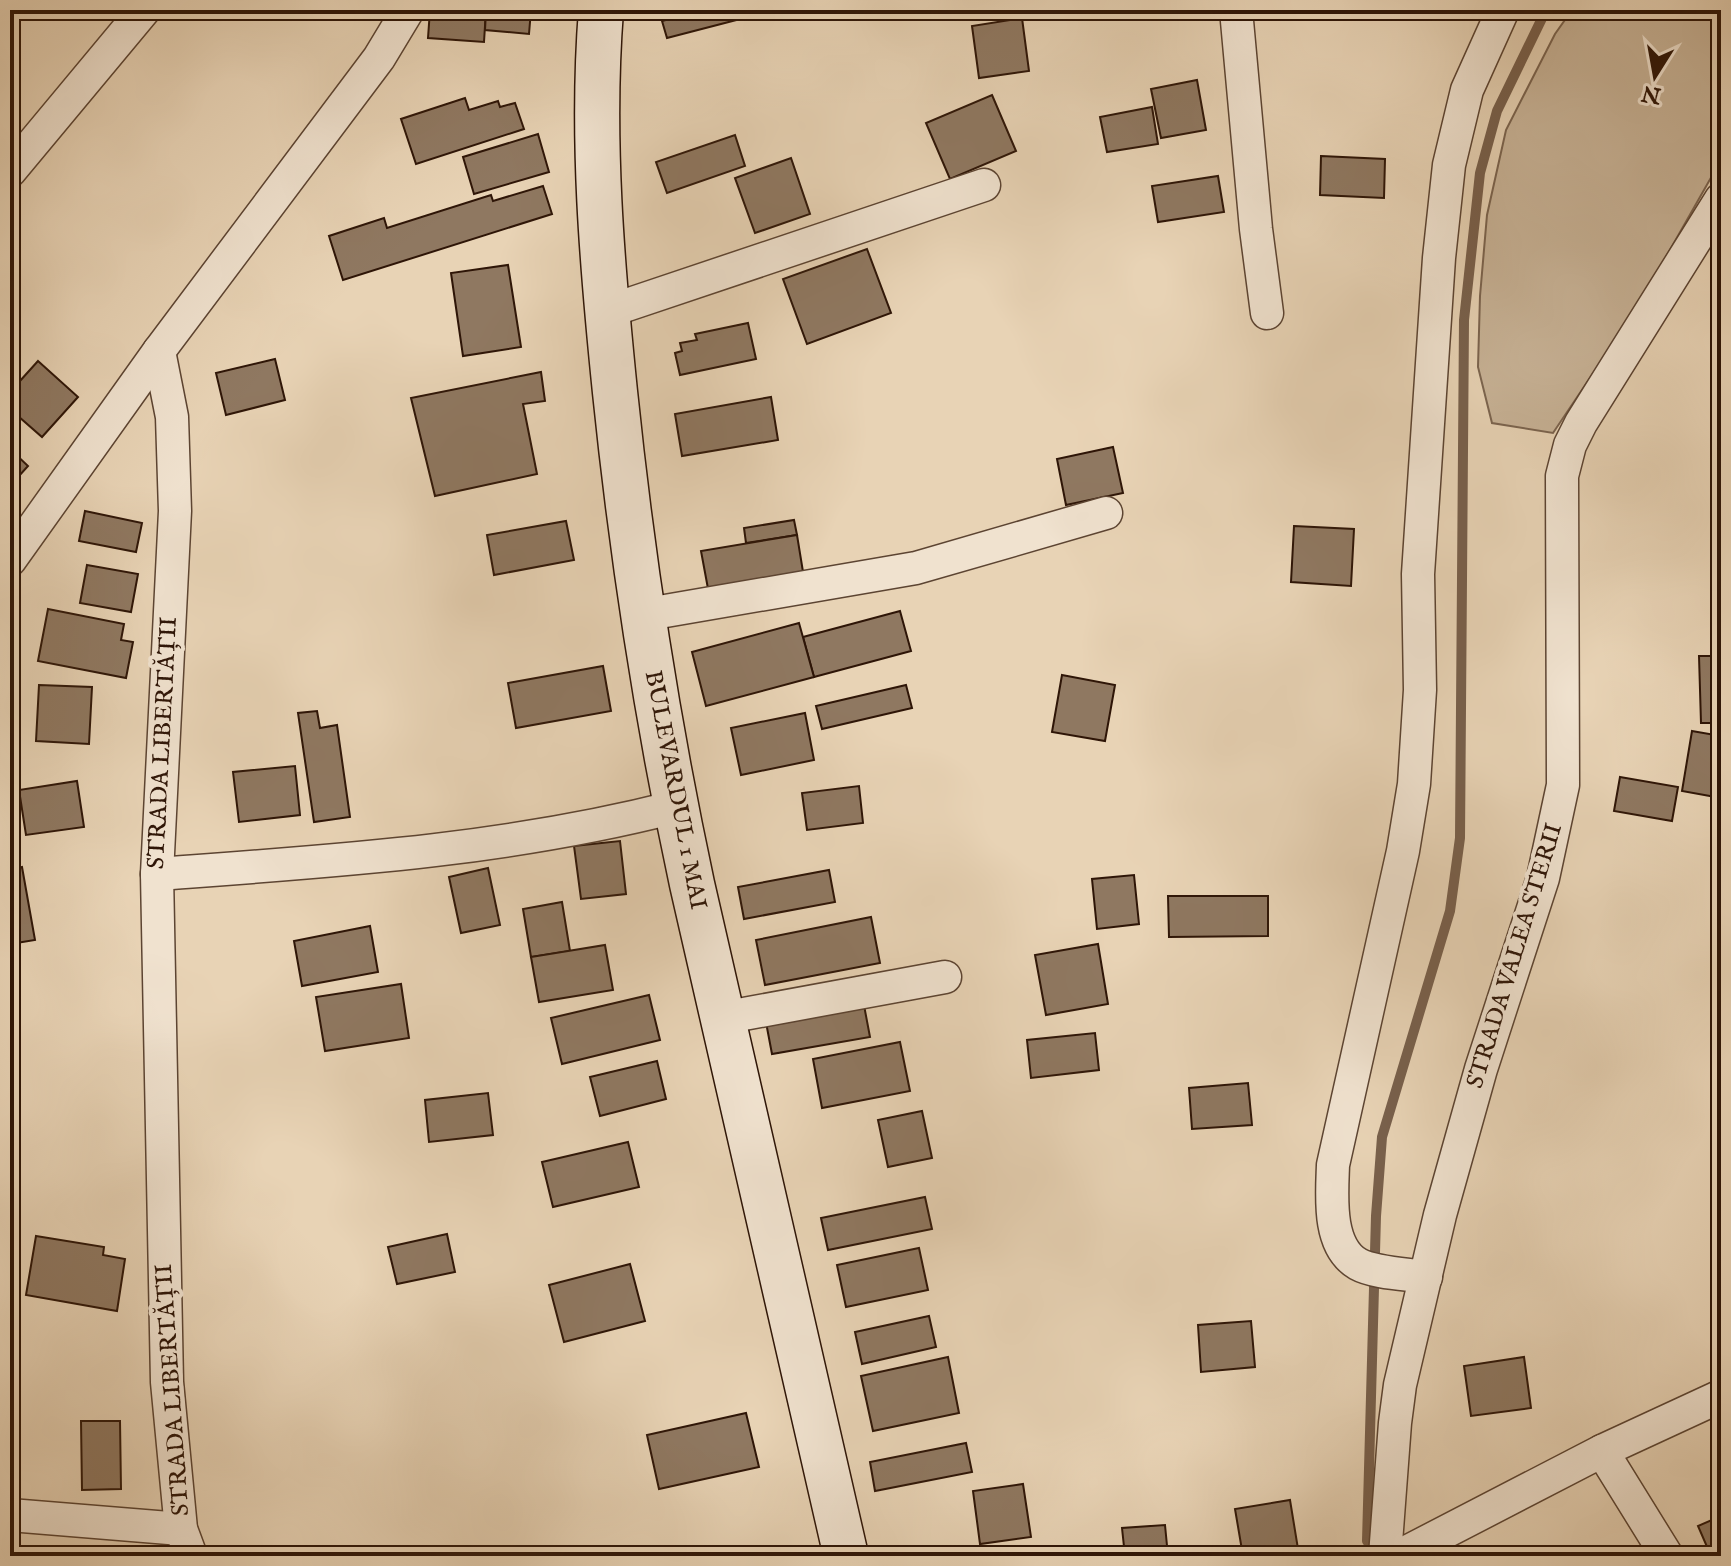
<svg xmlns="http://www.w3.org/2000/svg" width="1731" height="1566" font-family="'IM FELL English',serif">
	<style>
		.green { fill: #c8b397; stroke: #7b644f; stroke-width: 2 }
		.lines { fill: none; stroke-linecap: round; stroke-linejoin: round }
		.stream { stroke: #78604c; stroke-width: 10 }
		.building { fill: #8f7861; stroke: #2e1507; stroke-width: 2 }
		.street-casing { stroke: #5c4432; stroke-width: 35 }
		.secondary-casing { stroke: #2e1507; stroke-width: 47 }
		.street { stroke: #f0e2cf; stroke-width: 32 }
		.secondary { stroke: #f0e2cf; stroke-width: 44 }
		.labels { text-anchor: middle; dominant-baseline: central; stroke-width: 8; stroke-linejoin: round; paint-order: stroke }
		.street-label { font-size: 24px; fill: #2e1507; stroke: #f0e2cf }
	</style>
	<rect width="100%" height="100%" fill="#e8d3b5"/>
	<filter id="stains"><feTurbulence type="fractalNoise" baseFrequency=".0025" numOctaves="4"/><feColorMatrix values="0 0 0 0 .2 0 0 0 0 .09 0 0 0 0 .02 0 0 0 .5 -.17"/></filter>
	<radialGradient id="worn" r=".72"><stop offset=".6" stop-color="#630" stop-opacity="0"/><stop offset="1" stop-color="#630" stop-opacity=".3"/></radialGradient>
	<polygon class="green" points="1572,10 1721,10 1721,160 1637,308 1553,433 1492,423 1478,367 1480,296 1487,215 1506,130 1555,34"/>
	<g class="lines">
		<polyline class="stream" points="1367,1541 1376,1216 1382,1137 1450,911 1460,838 1464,320 1480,173 1497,111 1546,10"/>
	</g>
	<g class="building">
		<polygon points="430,10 486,10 484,42 428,38"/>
		<polygon points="486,10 531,10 529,34 485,30"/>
		<polygon points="671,10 746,10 748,17 667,38 662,21 673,18"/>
		<polygon points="1022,18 1029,71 979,78 972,26"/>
		<polygon points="1197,80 1206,130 1161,138 1151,89"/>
		<polygon points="992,95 1016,151 950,179 926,123"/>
		<polygon points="465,98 469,110 498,101 500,107 515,103 524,129 416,164 401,119"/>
		<polygon points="1152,107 1158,144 1107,152 1100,117"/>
		<polygon points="538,134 549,172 474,194 463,157"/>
		<polygon points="735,135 745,166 667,193 656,162"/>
		<polygon points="1321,156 1385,159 1384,198 1320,195"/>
		<polygon points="791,158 810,214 755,233 735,178"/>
		<polygon points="1218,176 1224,212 1158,222 1152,186"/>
		<polygon points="543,186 552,214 343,280 329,236 384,218 387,228 491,195 493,201"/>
		<polygon points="867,249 891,313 807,344 783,279"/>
		<polygon points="508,265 521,347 463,356 451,273"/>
		<polygon points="748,323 756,359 680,375 675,353 682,351 680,343 697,340 695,334"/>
		<polygon points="275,359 285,400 226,415 216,373"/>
		<polygon points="38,361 78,397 42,437 10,409 10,392"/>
		<polygon points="541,372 545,401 523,404 537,474 435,496 411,398"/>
		<polygon points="771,397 778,440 682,456 675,414"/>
		<polygon points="1113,447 1123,493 1066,505 1057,459"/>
		<polygon points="10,449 28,466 10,486"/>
		<polygon points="85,511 142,523 136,552 79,541"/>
		<polygon points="794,520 797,535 746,543 744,528"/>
		<polygon points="566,521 574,560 494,575 487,535"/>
		<polygon points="1294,526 1354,529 1351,586 1291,582"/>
		<polygon points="797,535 804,578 709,594 701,551"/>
		<polygon points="87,565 138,574 131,612 80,603"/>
		<polygon points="48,609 124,624 121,640 133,642 126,678 38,661"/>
		<polygon points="900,611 911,651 814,677 803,637"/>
		<polygon points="799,623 814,677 706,706 692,652"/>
		<polygon points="1699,656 1721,656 1721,723 1701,723"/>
		<polygon points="603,666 611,711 516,728 508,683"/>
		<polygon points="1062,675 1115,685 1105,741 1052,732"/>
		<polygon points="39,685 92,687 89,744 36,741"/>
		<polygon points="906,685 912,708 822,729 816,706"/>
		<polygon points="317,711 320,728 337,725 350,817 314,822 298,713"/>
		<polygon points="805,713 814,760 741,775 731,728"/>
		<polygon points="1692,731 1721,736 1721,798 1682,791"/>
		<polygon points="295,766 300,815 239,822 233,772"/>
		<polygon points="1620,777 1678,787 1672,821 1614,811"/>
		<polygon points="77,781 84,827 26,835 19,790"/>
		<polygon points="859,786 863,823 807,830 802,793"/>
		<polygon points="620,841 626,894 581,899 574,846"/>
		<polygon points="22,867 35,940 10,944 10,870"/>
		<polygon points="488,868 500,925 461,933 449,877"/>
		<polygon points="829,870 835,902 744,919 738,887"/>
		<polygon points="1134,875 1139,924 1097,929 1092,879"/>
		<polygon points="1168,896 1268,896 1268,936 1169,937"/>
		<polygon points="562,902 570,951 531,957 523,909"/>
		<polygon points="871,917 880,963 765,985 756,940"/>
		<polygon points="370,926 378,972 302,986 294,941"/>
		<polygon points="1098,944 1108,1004 1046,1015 1035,955"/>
		<polygon points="605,945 613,990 539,1002 531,957"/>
		<polygon points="401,984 409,1038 325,1051 316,997"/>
		<polygon points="649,995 660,1040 562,1064 551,1018"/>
		<polygon points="863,1000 870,1037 772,1054 765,1017"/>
		<polygon points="1095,1033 1099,1070 1031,1078 1027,1040"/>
		<polygon points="900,1042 910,1091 822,1108 813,1059"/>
		<polygon points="657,1061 666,1099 600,1116 590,1077"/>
		<polygon points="1248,1083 1252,1125 1192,1129 1189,1088"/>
		<polygon points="488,1093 493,1135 429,1142 425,1100"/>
		<polygon points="922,1111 932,1158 888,1167 878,1120"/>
		<polygon points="628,1142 639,1187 553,1207 542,1162"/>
		<polygon points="925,1197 932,1229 828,1250 821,1218"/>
		<polygon points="447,1234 455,1272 397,1284 388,1247"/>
		<polygon points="36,1236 104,1247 103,1255 125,1259 117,1311 26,1295"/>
		<polygon points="919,1248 928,1290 846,1307 837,1265"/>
		<polygon points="630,1264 645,1321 564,1342 549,1285"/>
		<polygon points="929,1316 936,1347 862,1364 855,1332"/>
		<polygon points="1251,1321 1255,1367 1201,1372 1198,1325"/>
		<polygon points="948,1357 959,1413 873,1431 861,1376"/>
		<polygon points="1524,1357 1531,1408 1471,1416 1464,1366"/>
		<polygon points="746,1413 759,1467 659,1489 647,1435"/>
		<polygon points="81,1421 120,1421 121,1489 82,1490"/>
		<polygon points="966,1443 972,1472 875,1491 870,1462"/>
		<polygon points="1023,1484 1031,1537 980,1544 973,1491"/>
		<polygon points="1290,1500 1299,1555 1243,1556 1235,1509"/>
		<polygon points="1721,1516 1721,1556 1711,1556 1698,1526"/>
		<polygon points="1165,1525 1168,1556 1125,1556 1122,1528"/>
		<polygon points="78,1549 149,1556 77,1556"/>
	</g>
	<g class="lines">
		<g class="street-casing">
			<g id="street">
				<polyline points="1236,10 1256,229 1267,313"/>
				<polyline points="10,171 144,10"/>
				<polyline points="606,312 984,185"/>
				<polyline points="159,351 172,417 175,511 157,874 167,1382 181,1529 191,1556"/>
				<polyline points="10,560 159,351 379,58 408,10"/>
				<polyline points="642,615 916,568 1106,513"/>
				<path d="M157 874C334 861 502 851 675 807"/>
				<polyline points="722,1018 945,977"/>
				<path d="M1426 1277C1407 1274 1374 1273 1358 1264 1327 1246 1332 1195 1333 1165L1403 851 1414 784 1420 690 1418 574 1439 258 1449 165 1467 90 1503 10"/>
				<polyline points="1602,1451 1667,1556"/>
				<polyline points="10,1515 181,1529"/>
				<polyline points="1385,1556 1395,1423 1400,1385 1440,1215 1481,1069 1543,878 1563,785 1562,476 1570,445 1581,423 1721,199"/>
				<polyline points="1399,1556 1602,1451 1721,1396"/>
			</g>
		</g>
		<g class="secondary-casing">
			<path id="secondary" d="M601 10C591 137 602 265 615 392 632 557 657 721 692 884L846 1556"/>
		</g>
		<use href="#street" class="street"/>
		<use href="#secondary" class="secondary"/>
	</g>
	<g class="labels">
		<g class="street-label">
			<text transform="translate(163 743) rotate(-87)">STRADA LIBERTĂȚII</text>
			<text transform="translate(675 790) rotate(79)">BULEVARDUL 1 MAI</text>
			<text transform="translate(1515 956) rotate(-73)">STRADA VALEA STERII</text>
			<text transform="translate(173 1390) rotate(-94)">STRADA LIBERTĂȚII</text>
		</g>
	</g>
	<rect width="1731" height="1566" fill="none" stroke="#e8d3b5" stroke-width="40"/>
	<rect x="12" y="12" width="1707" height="1542" fill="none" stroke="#2e1507" stroke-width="4"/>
	<rect x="20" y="20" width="1691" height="1526" fill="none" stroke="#2e1507" stroke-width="2"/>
	<g transform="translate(1655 76) rotate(191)" stroke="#f0e2cf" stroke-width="6" paint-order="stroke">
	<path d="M0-6L14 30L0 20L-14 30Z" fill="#2e1507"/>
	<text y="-12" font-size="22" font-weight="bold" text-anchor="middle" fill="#2e1507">N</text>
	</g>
	<rect width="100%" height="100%" filter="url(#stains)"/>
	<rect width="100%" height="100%" fill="url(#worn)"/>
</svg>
